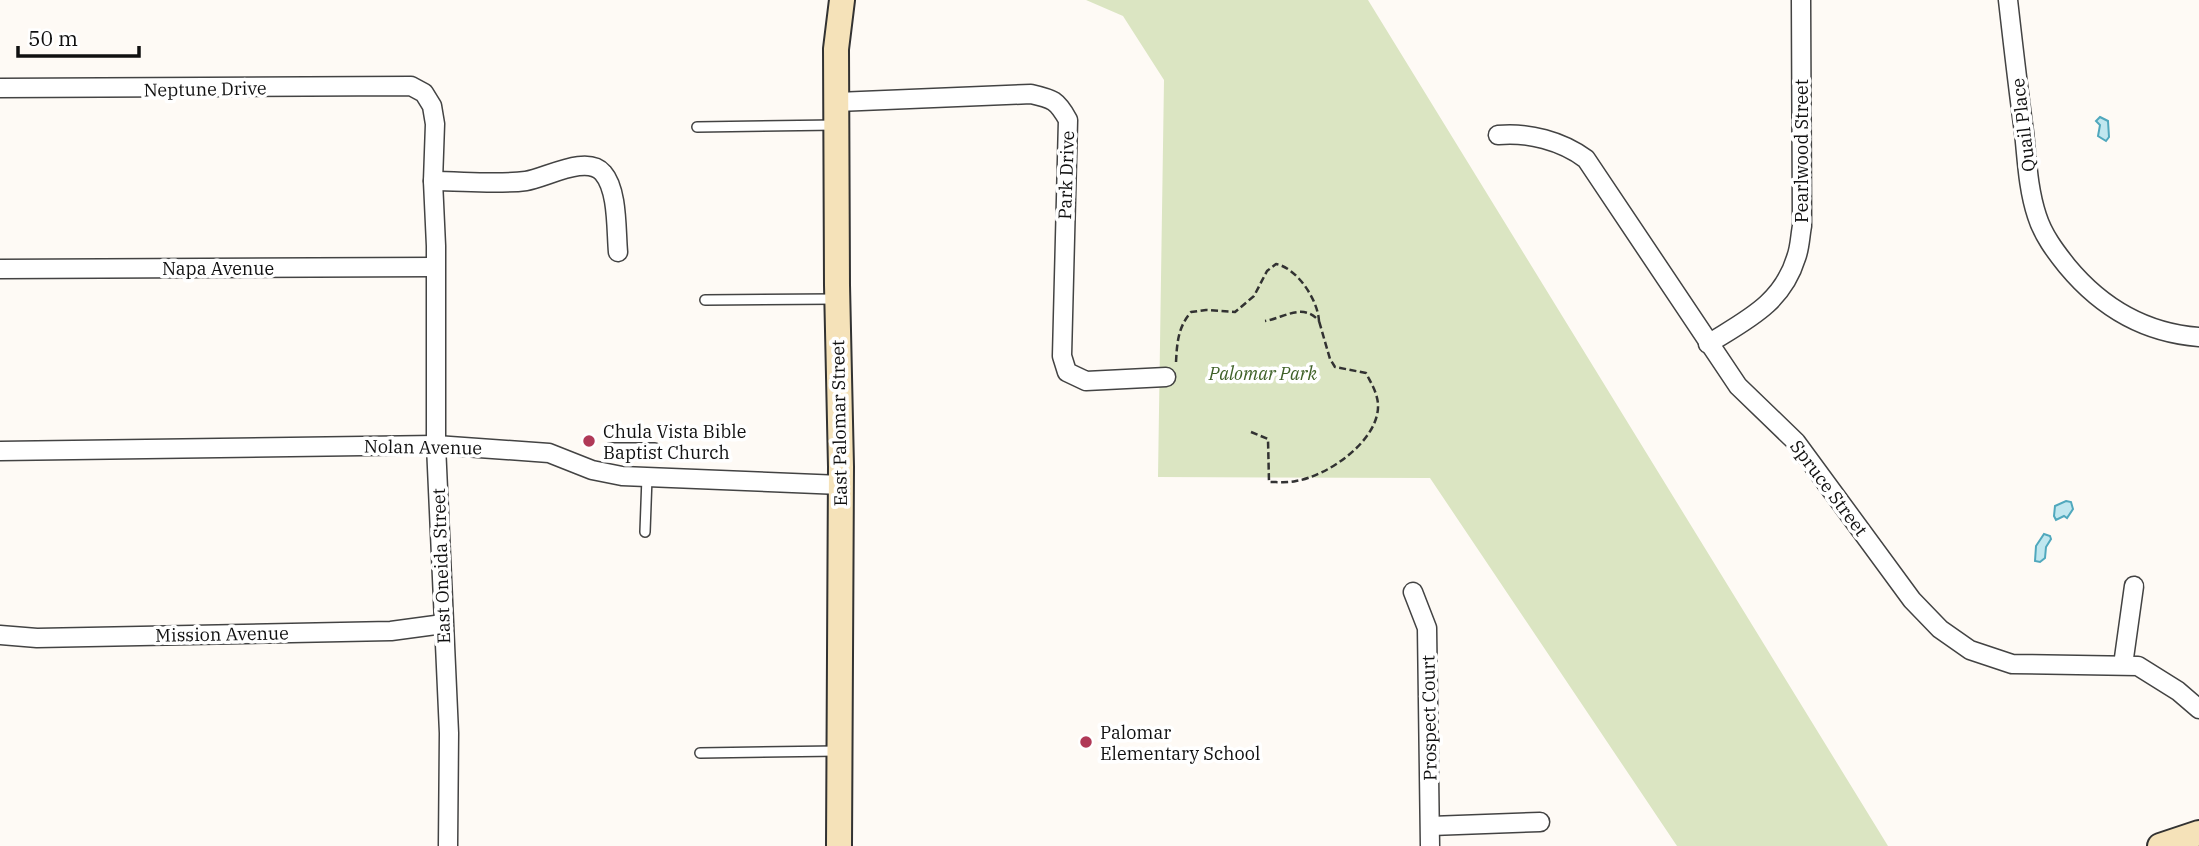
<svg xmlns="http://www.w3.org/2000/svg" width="2199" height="846" font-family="'IBM Plex Serif',serif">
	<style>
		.green { fill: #dbe5c2 }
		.water { fill: #c0e7ef; stroke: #50a8bd; stroke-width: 2 }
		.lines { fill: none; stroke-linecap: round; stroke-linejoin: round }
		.lane-casing { stroke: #434343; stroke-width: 12 }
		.street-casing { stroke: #434343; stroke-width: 21 }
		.secondary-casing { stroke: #323232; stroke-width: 28 }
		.path { stroke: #323232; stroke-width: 2.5; stroke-dasharray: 7 3.5; stroke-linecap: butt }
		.lane { stroke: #fff; stroke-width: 9 }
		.street { stroke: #fff; stroke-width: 18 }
		.secondary { stroke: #f5e2b9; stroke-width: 24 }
		.poi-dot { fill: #b03957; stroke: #fff; stroke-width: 2.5 }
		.labels { text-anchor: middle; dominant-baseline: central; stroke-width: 7; stroke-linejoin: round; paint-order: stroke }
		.street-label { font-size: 18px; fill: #101010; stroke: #fff }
		.park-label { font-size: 18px; font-style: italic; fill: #3f6128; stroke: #fff }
		.poi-label { font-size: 18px; fill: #101010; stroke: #fff; text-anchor: start }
	</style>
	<rect width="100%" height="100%" fill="#fefaf5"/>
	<polygon class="green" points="1086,0 1368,0 1888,846 1677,846 1430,478 1158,477 1164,80 1123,16"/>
	<g class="water">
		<polygon points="2100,117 2108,121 2109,137 2106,141 2098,136 2100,125 2096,121"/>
		<polygon points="2066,501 2071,502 2073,509 2067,518 2064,516 2056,520 2054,516 2055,506"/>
		<polygon points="2044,534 2050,536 2051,539 2046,547 2045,558 2040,562 2035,561 2036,546"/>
	</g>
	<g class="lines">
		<g class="lane-casing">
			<g id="lane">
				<polyline points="697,127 836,125"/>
				<polyline points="705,300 836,299"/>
				<polyline points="610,448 655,448"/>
				<polyline points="645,532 647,477"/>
				<polyline points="700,753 838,751"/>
			</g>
		</g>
		<g class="street-casing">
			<g id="street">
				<path d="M2008 0C2013 44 2018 88 2024 132 2027 160 2028 189 2037 216 2043 235 2055 251 2067 266 2101 307 2145 333 2199 337"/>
				<polyline points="0,88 411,86 424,93 432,106 435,124 433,181 436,246 436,445 449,733 448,846"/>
				<path d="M837 102 1031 94C1053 99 1057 100 1068 120L1062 356 1067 372 1086 381 1166 377"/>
				<path d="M1498 135C1528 132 1562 141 1586 159L1738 386 1796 442 1912 600 1940 629 1970 650 2012 664 2138 666 2178 691 2199 709"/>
				<path d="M433 181C463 181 496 185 526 181 546 178 587 154 603 173 618 190 616 230 618 252"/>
				<polyline points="0,269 435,267"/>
				<path d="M1708 344C1746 320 1782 304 1796 258 1800 248 1800 236 1802 226L1801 0"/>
				<polyline points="0,451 436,445 549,453 592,470 622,476 841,485"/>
				<polyline points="1413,592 1427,628 1430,846"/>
				<polyline points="0,635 37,638 391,631 443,624"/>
				<polyline points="2123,665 2134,586"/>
				<polyline points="1431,826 1540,822"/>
			</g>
		</g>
		<g class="secondary-casing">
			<g id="secondary">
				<polyline points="839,846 841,467 837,285 836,49 842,0"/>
				<polyline points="2160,846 2199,833"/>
			</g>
		</g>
		<g class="path">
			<path d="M1176 362C1177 343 1178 327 1191 312L1206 310 1235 312 1254 296 1267 271 1276 264C1297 268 1318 300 1319 321 1303 302 1284 318 1265 321"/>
			<path d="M1251 432 1268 439 1269 482C1278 482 1288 483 1296 481 1328 476 1380 440 1378 404 1377 392 1371 383 1366 373L1335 367 1330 359 1319 321"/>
		</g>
		<use href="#lane" class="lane"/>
		<use href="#street" class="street"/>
		<use href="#secondary" class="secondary"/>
	</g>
	<g class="poi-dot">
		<circle cx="589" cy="441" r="7"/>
		<circle cx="1086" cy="742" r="7"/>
	</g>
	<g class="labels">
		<g class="street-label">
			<text transform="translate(205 89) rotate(-1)">Neptune Drive</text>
			<text transform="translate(2023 125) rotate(-97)">Quail Place</text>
			<text transform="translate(1801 151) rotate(-90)">Pearlwood Street</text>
			<text transform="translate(1066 175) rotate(-88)">Park Drive</text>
			<text x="218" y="268">Napa Avenue</text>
			<text transform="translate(839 423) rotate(-91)">East Palomar Street</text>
			<text transform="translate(423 447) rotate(1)">Nolan Avenue</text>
			<text transform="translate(1829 488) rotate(53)">Spruce Street</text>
			<text transform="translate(441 566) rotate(-92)">East Oneida Street</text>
			<text transform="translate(222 634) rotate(-1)">Mission Avenue</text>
			<text transform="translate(1429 718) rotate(-91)">Prospect Court</text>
		</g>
		<g class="park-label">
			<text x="1263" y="373">Palomar Park</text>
		</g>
		<g class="poi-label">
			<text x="603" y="431">Chula Vista Bible<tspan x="603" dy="21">Baptist Church</tspan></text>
			<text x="1100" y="732">Palomar<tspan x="1100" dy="21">Elementary School</tspan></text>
		</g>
	</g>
	<path d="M18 46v10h121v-10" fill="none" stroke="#101010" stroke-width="3.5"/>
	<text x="28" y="46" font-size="21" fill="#101010" stroke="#ffffff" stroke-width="5" paint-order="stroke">50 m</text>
</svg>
